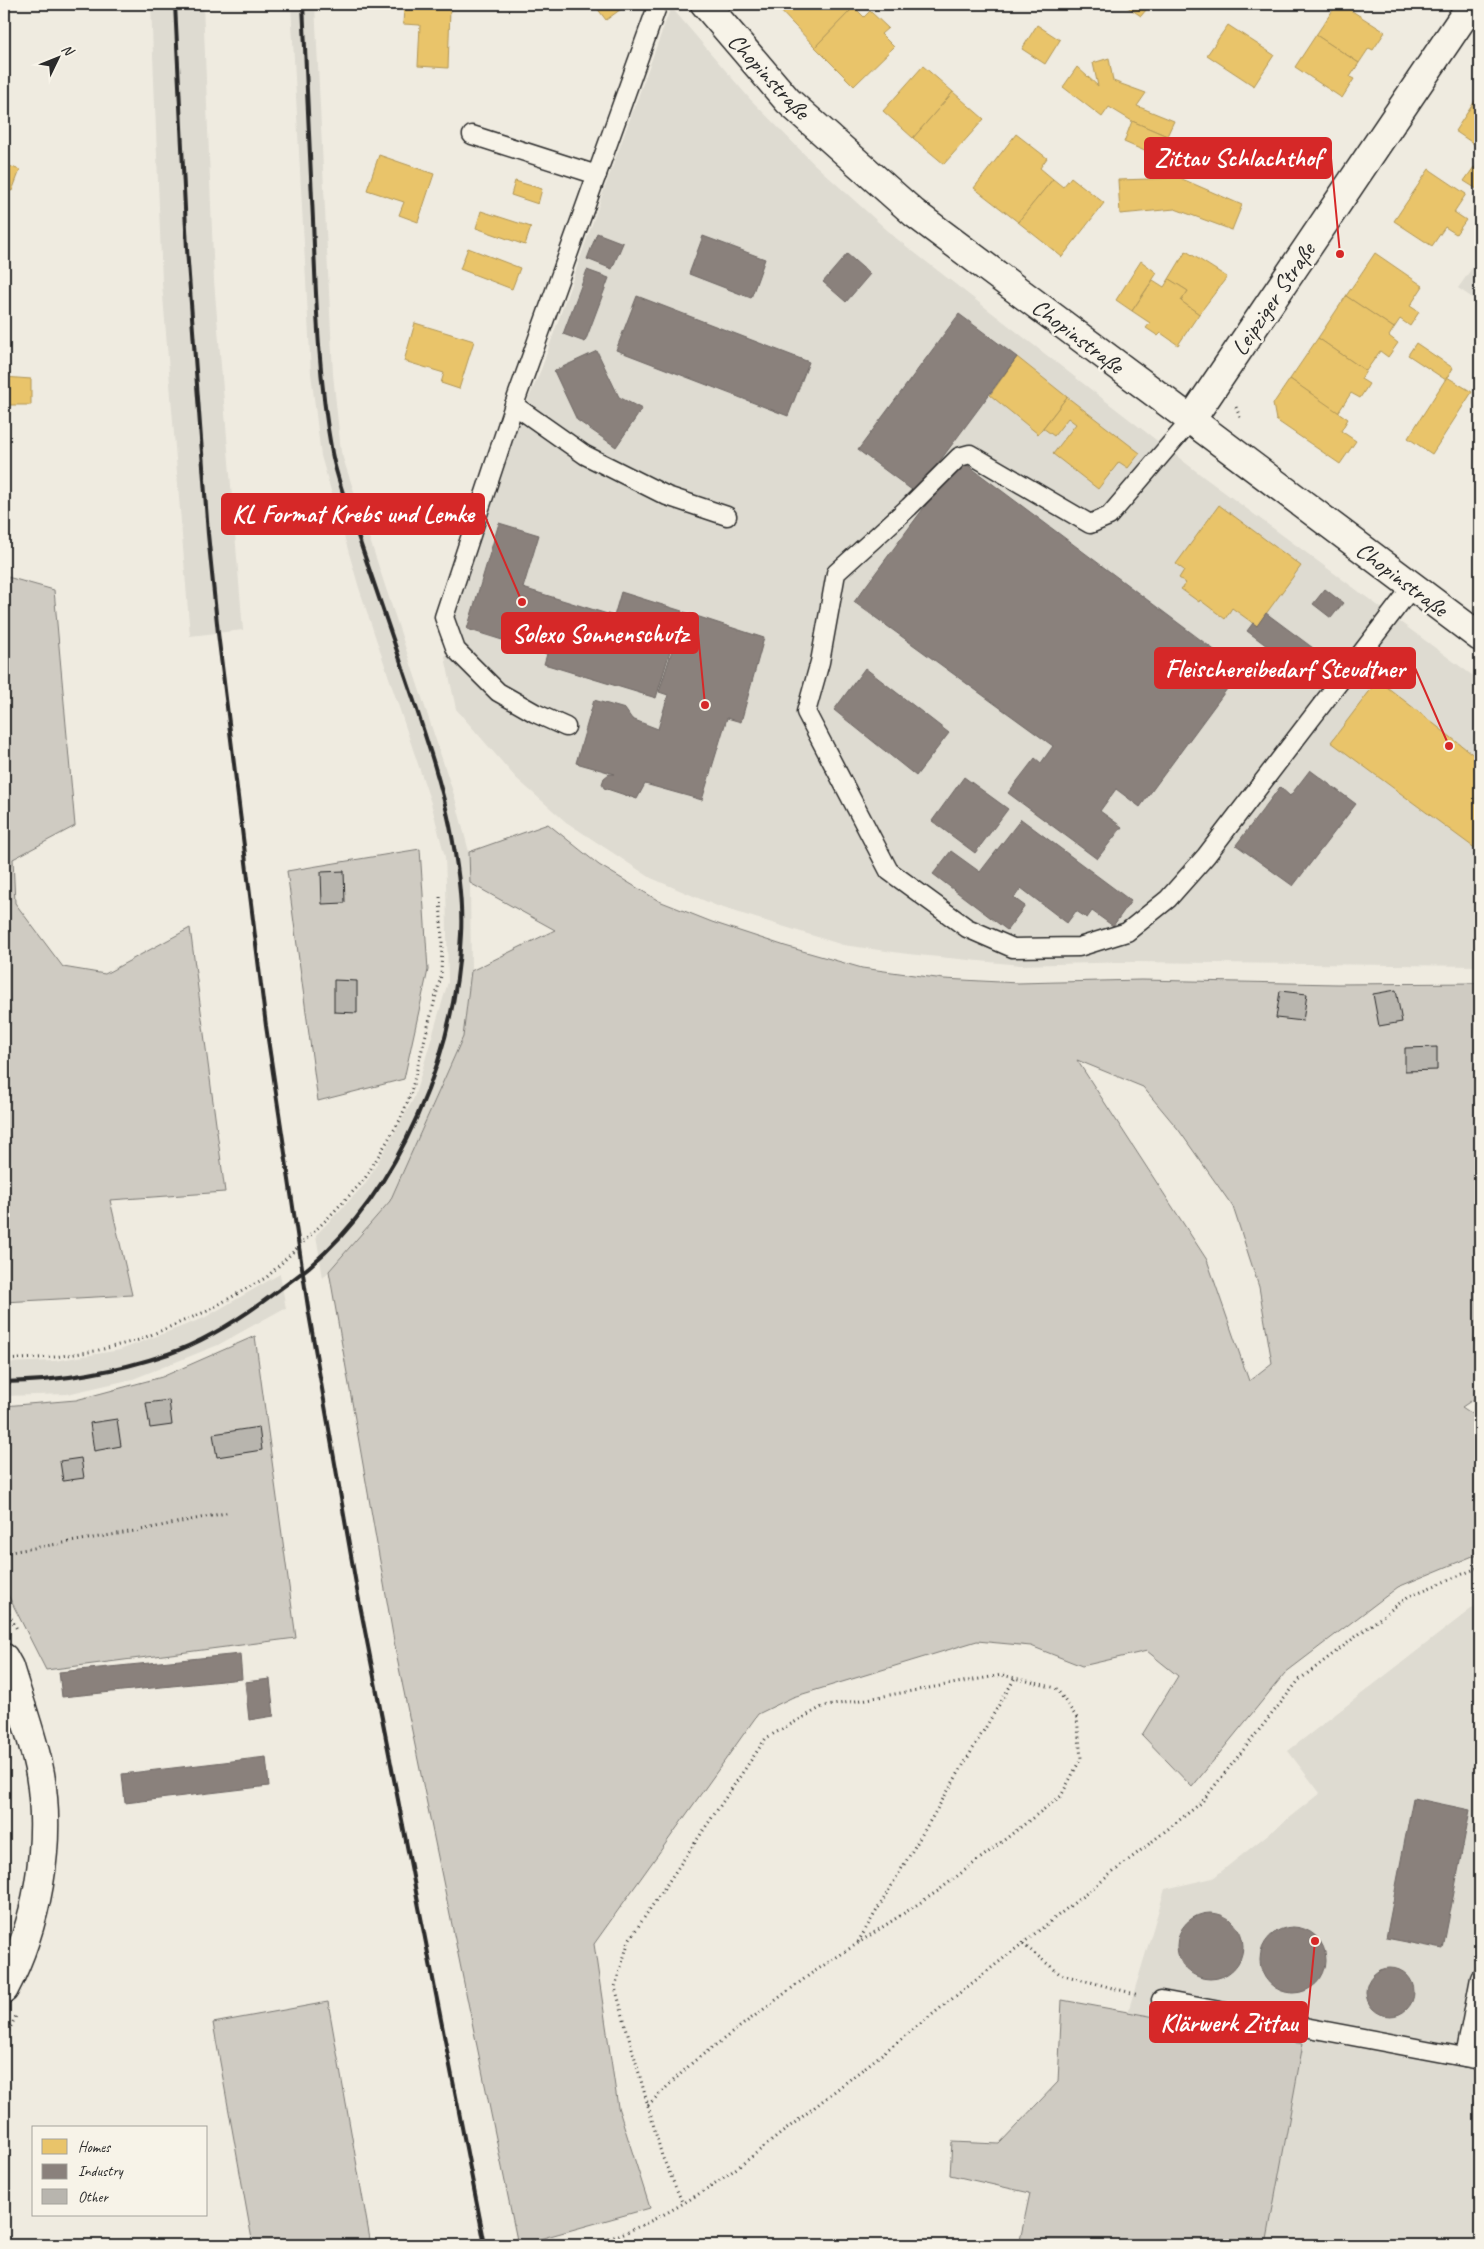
<svg xmlns="http://www.w3.org/2000/svg" width="1484" height="2249" font-family="Caveat,sans-serif">
	<style>
		.built { fill: #dedbd1 }
		.green { fill: #cfcbc2; stroke: #7d7b76; fill-rule: evenodd }
		.homes { fill: #e9c46a; stroke: #b09657 }
		.industry { fill: #8a817c; stroke: #6e6764 }
		.building { fill: #b8b5ae; stroke: #2b2b2b }
		.lines { fill: none; stroke-linecap: round; stroke-linejoin: round }
		.service-casing { stroke: #2b2b2b; stroke-width: 21 }
		.minor-casing { stroke: #2b2b2b; stroke-width: 31 }
		.tertiary-casing { stroke: #2b2b2b; stroke-width: 31 }
		.secondary-casing { stroke: #2b2b2b; stroke-width: 31 }
		.path { stroke: #2b2b2b; stroke-width: 3; stroke-dasharray: 1 4; stroke-linecap: butt }
		.service { stroke: #f7f3e8; stroke-width: 18 }
		.minor { stroke: #f7f3e8; stroke-width: 28 }
		.tertiary { stroke: #f7f3e8; stroke-width: 28 }
		.secondary { stroke: #f7f3e8; stroke-width: 28 }
		.rail { stroke: #2b2b2b; stroke-width: 4 }
		.labels { text-anchor: middle; dominant-baseline: central; stroke-width: 5; stroke-linejoin: round; paint-order: stroke }
		.street-label { font-size: 24px; fill: #2b2b2b; stroke: #f7f3e8 }
		.leader { fill: none; stroke: #d62828; stroke-width: 2 }
		.callout-dot { fill: #d62828; stroke: #f7f3e8; stroke-width: 2 }
		.callout { fill: #d62828; stroke: #d62828; stroke-width: 2 }
		.callout-label { font-size: 25px; text-anchor: middle; font-weight: bold; fill: #fff }
	</style>
	<rect width="100%" height="100%" fill="#efebe0"/>
	<filter id="ink" filterUnits="userSpaceOnUse"><feTurbulence type="fractalNoise" baseFrequency=".02" numOctaves="2"/><feDisplacementMap in="SourceGraphic" scale="10" xChannelSelector="R" yChannelSelector="G"/><feConvolveMatrix kernelMatrix="1 2 1 2 8 2 1 2 1" color-interpolation-filters="sRGB"/></filter>
	<g filter="url(#ink)">
		<g class="built">
			<polygon points="151,4 203,4 214,281 243,630 190,636 162,283"/>
			<polygon points="291,4 315,4 333,374 341,452 455,798 469,852 470,883 471,971 463,1037 390,1201 323,1278 316,1235 366,1183 414,1098 448,982 446,883 445,857 431,803 359,588 321,456 311,373"/>
			<polygon points="671,7 750,99 813,163 897,239 1205,478 1480,681 1480,966 1131,962 1020,965 908,954 843,945 717,906 651,878 566,822 516,778 456,709 445,657 462,589 510,442 542,367 606,184"/>
			<polygon points="1480,257 1480,303 1458,288"/>
			<polygon points="280,1274 286,1309 281,1310 218,1345 133,1379 67,1394 4,1396 4,1363 54,1361 120,1350 204,1318"/>
			<polygon points="1480,1602 1480,2245 1266,2245 1303,2044 1128,2012 1165,1889 1213,1878 1320,1793 1288,1751"/>
		</g>
		<g class="green">
			<polygon points="4,576 54,590 75,826 13,859 15,903 63,967 105,974 190,928 225,1192 110,1200 132,1295 4,1302"/>
			<path d="M548 824 599 865 659 901 712 922 785 946 862 968 944 979 1018 983 1141 980 1337 984 1480 983V1395L1462 1407 1480 1419V1553L1398 1587 1285 1673 1192 1787 1142 1735 1178 1676 1147 1651 1082 1666 1031 1646 977 1641 793 1697 758 1714 594 1944 618 2107 650 2208 518 2245 397 1658 329 1271 390 1201 463 1037 471 971 555 930 470 883 469 852ZM1077 1060 1143 1087 1178 1129 1233 1207 1259 1287 1272 1363 1249 1381 1207 1260Z"/>
			<polygon points="420,849 428,970 404,1079 318,1101 287,871"/>
			<polygon points="255,1336 296,1638 46,1670 4,1587 4,1406 76,1400 162,1377"/>
			<polygon points="1062,2000 1303,2044 1266,2245 1019,2245 1030,2193 950,2175 952,2142 999,2144 1058,2082"/>
			<polygon points="328,2002 371,2245 253,2245 213,2023"/>
		</g>
		<g class="homes">
			<polygon points="594,4 628,4 606,20"/>
			<polygon points="774,4 850,4 854,7 815,47"/>
			<polygon points="1123,4 1151,4 1141,16"/>
			<polygon points="1337,4 1341,4 1385,32 1373,50 1369,48 1359,63 1316,35"/>
			<polygon points="404,7 450,9 448,68 418,66 420,25 403,24"/>
			<polygon points="854,7 864,17 870,11 888,28 881,34 894,47 854,86 815,47"/>
			<polygon points="1037,25 1060,40 1045,64 1022,49"/>
			<polygon points="1228,25 1274,55 1254,86 1207,55"/>
			<polygon points="1316,35 1359,63 1350,77 1354,79 1342,98 1295,67"/>
			<polygon points="1109,58 1113,81 1146,93 1137,106 1174,121 1167,136 1132,121 1109,107 1102,117 1063,87 1077,67 1098,86 1093,63"/>
			<polygon points="923,66 953,92 913,138 883,111"/>
			<polygon points="953,92 984,119 944,164 913,138"/>
			<polygon points="1477,98 1480,100 1480,148 1455,131"/>
			<polygon points="1132,121 1195,148 1186,169 1124,142"/>
			<polygon points="1016,134 1047,158 1040,168 1053,179 1018,222 974,188"/>
			<polygon points="379,155 434,174 418,222 399,215 404,202 367,190"/>
			<polygon points="4,164 20,170 12,191 4,188"/>
			<polygon points="1474,167 1480,171 1480,191 1464,181"/>
			<polygon points="1429,169 1466,194 1454,212 1466,220 1456,234 1445,227 1432,246 1394,221"/>
			<polygon points="1071,177 1104,203 1062,257 1018,222 1053,179 1063,187"/>
			<polygon points="1180,178 1242,205 1232,230 1175,209 1120,214 1118,180"/>
			<polygon points="515,181 542,189 538,204 511,195"/>
			<polygon points="481,211 531,227 525,245 476,228"/>
			<polygon points="468,248 520,268 512,289 460,269"/>
			<polygon points="1186,251 1227,277 1199,314 1181,301 1188,291 1169,279"/>
			<polygon points="1375,253 1423,286 1410,306 1419,312 1410,326 1400,319 1394,328 1346,296"/>
			<polygon points="1141,261 1157,273 1132,311 1116,300"/>
			<polygon points="1169,279 1188,291 1181,301 1199,314 1178,345 1161,333 1158,336 1146,328 1150,323 1132,311 1153,280 1164,287"/>
			<polygon points="1346,296 1394,328 1389,336 1398,343 1388,357 1380,351 1366,371 1318,338"/>
			<polygon points="415,323 474,341 459,389 441,383 444,373 404,361"/>
			<polygon points="1318,338 1366,371 1361,379 1369,384 1360,398 1351,393 1338,413 1290,379"/>
			<polygon points="1416,343 1453,368 1446,380 1408,355"/>
			<polygon points="1017,357 1067,397 1038,434 990,395"/>
			<polygon points="4,377 31,379 31,405 4,405"/>
			<polygon points="1447,377 1472,392 1432,454 1408,438"/>
			<polygon points="1290,379 1348,419 1341,431 1356,441 1340,464 1276,420 1273,404"/>
			<polygon points="1067,397 1140,453 1128,468 1119,462 1098,489 1053,454 1076,424 1068,418 1054,436 1043,428"/>
			<polygon points="1219,505 1301,566 1257,626 1232,608 1225,619 1200,600 1199,602 1181,589 1186,583 1179,578 1184,570 1176,564"/>
			<polygon points="1378,680 1480,760 1480,852 1331,742"/>
		</g>
		<g class="industry">
			<polygon points="597,233 623,243 612,269 587,259"/>
			<polygon points="703,236 765,259 751,298 689,274"/>
			<polygon points="847,254 870,274 846,302 823,282"/>
			<polygon points="587,270 609,278 585,342 563,334"/>
			<polygon points="637,296 809,362 788,416 616,350"/>
			<polygon points="959,314 1017,357 916,493 858,450"/>
			<polygon points="597,351 619,397 642,409 616,447 577,420 554,371"/>
			<polygon points="962,461 1241,670 1140,807 1116,789 1100,811 1122,827 1097,859 1008,793 1035,758 1041,763 1053,746 854,602 940,486"/>
			<polygon points="499,523 539,535 523,588 614,616 621,592 682,611 656,698 544,664 547,654 467,629"/>
			<polygon points="1325,589 1343,603 1331,618 1313,604"/>
			<polygon points="684,612 764,638 741,722 727,718 702,800 645,784 637,799 604,788 602,784 604,778 609,774 615,774 576,763 594,700 625,709 632,719 658,729 668,695 659,692"/>
			<polygon points="1266,613 1313,648 1288,679 1271,666 1279,655 1247,631 1253,623 1257,626"/>
			<polygon points="865,668 949,733 916,776 834,710"/>
			<polygon points="1310,770 1356,804 1293,886 1236,845 1280,787 1290,796"/>
			<polygon points="964,777 1008,809 975,853 932,821"/>
			<polygon points="1021,819 1131,901 1113,926 1092,911 1087,918 1076,911 1067,923 1021,888 1014,898 1025,906 1007,930 933,874 951,851 980,872"/>
			<polygon points="240,1654 242,1679 62,1697 59,1672"/>
			<polygon points="270,1679 274,1716 249,1720 245,1682"/>
			<polygon points="266,1757 269,1786 125,1803 122,1774"/>
			<polygon points="1413,1798 1470,1810 1443,1949 1386,1938"/>
			<circle cx="1210" cy="1946" r="33"/>
			<circle cx="1293" cy="1960" r="33"/>
			<circle cx="1390" cy="1992" r="24"/>
		</g>
		<g class="building">
			<polygon points="344,871 345,903 322,904 321,872"/>
			<polygon points="334,980 357,981 357,1013 334,1012"/>
			<polygon points="1396,990 1402,1022 1379,1026 1373,994"/>
			<polygon points="1280,991 1307,994 1303,1021 1276,1018"/>
			<polygon points="1437,1047 1437,1070 1405,1071 1405,1048"/>
			<polygon points="169,1400 172,1425 150,1428 146,1403"/>
			<polygon points="117,1419 121,1446 94,1451 90,1423"/>
			<polygon points="259,1427 262,1450 217,1457 213,1434"/>
			<polygon points="81,1458 84,1478 63,1481 60,1461"/>
		</g>
		<g class="lines">
			<g class="service-casing">
				<g id="service">
					<polyline points="472,135 597,175"/>
					<polyline points="514,405 585,455 667,496 727,516"/>
					<polyline points="1191,420 1109,516 1090,524 970,454 959,457 909,507 836,573 820,662 806,712 889,871 967,928 1013,948 1079,947 1127,932 1168,899 1206,856 1412,587"/>
					<polyline points="566,727 535,713 498,692 456,650 444,617 514,405 658,4"/>
					<polyline points="1161,2000 1480,2060"/>
					<polyline points="1465,2057 1480,1978"/>
				</g>
			</g>
			<g class="minor-casing">
				<path id="minor" d="M4 1658 9 1667C19 1701 34 1740 40 1774 52 1845 37 1926 4 1989"/>
			</g>
			<g class="tertiary-casing">
				<polyline id="tertiary" points="705,4 788,101 914,213 1191,420"/>
			</g>
			<g class="secondary-casing">
				<polyline id="secondary" points="1472,4 1191,420 1480,637"/>
			</g>
			<g class="path">
				<polyline points="1236,407 1241,420"/>
				<polyline points="4,1360 54,1357 95,1351 139,1340 207,1311 267,1277 326,1220 364,1180 400,1120 410,1096 441,976 442,942 440,895"/>
				<polyline points="4,1553 141,1530 230,1512"/>
				<polyline points="4,1605 18,1631"/>
				<polyline points="858,1942 1015,1678"/>
				<polyline points="1023,1944 1060,1974 1139,1995"/>
				<polyline points="4,2040 16,2016"/>
				<polyline points="648,2105 693,2062 812,1973 938,1891 1061,1796 1081,1758 1077,1718 1056,1688 1002,1675 822,1707 766,1738 629,1940 615,1987 662,2156 683,2204"/>
				<path d="M590 2245C646 2228 693 2200 741 2165L1201 1803 1299 1680 1409 1596 1480 1567"/>
			</g>
			<use href="#service" class="service"/>
			<use href="#minor" class="minor"/>
			<use href="#tertiary" class="tertiary"/>
			<use href="#secondary" class="secondary"/>
			<g class="rail">
				<polyline points="175,4 187,249 208,534 218,633 266,1026 309,1314 357,1590 485,2245"/>
				<path d="M4 1382C59 1381 115 1372 168 1354 207 1341 243 1317 276 1292 287 1284 298 1276 309 1267 400 1190 456 1052 461 934 463 899 457 861 450 826 441 783 427 741 413 698 396 648 379 598 362 548 352 517 338 485 332 453 318 376 316 298 313 220 310 148 307 76 303 4"/>
			</g>
		</g>
	</g>
	<g class="labels">
		<g class="street-label">
			<text transform="translate(769 76) rotate(47)">Chopinstraße</text>
			<text transform="translate(1273 299) rotate(-56)">Leipziger Straße</text>
			<text transform="translate(1078 336) rotate(37)">Chopinstraße</text>
			<text transform="translate(1402 579) rotate(37)">Chopinstraße</text>
		</g>
	</g>
	<path class="leader" d="M1340 254L1331 158M522 602L484 514M705 705L698 633M1449 746L1415 668M1315 1941L1307 2022"/>
	<g class="callout-dot">
		<circle cx="1340" cy="254" r="5"/>
		<circle cx="522" cy="602" r="5"/>
		<circle cx="705" cy="705" r="5"/>
		<circle cx="1449" cy="746" r="5"/>
		<circle cx="1315" cy="1941" r="5"/>
	</g>
	<g class="callout">
		<rect x="1145" y="138" width="186" height="40" rx="5"/>
		<rect x="222" y="494" width="262" height="40" rx="5"/>
		<rect x="502" y="613" width="196" height="40" rx="5"/>
		<rect x="1155" y="648" width="260" height="40" rx="5"/>
		<rect x="1150" y="2002" width="157" height="40" rx="5"/>
	</g>
	<g class="callout-label">
		<text x="1238" y="166">Zittau Schlachthof</text>
		<text x="353" y="522">KL Format Krebs und Lemke</text>
		<text x="600" y="642">Solexo Sonnenschutz</text>
		<text x="1285" y="677">Fleischereibedarf Steudtner</text>
		<text x="1229" y="2031">Klärwerk Zittau</text>
	</g>
	<rect width="1484" height="2249" fill="none" stroke="#f7f3e8" stroke-width="20"/>
	<rect x="10" y="10" width="1464" height="2229" fill="none" stroke="#2b2b2b" stroke-width="2" filter="url(#ink)"/>
	<rect x="32" y="2126" width="175" height="90" fill="#f7f3e8" stroke="#a5a39c"/>
	<rect x="42" y="2139" width="25" height="15" fill="#e9c46a" stroke="#a5a39c"/>
	<text x="78" y="2152" font-size="15" fill="#2b2b2b">Homes</text>
	<rect x="42" y="2164" width="25" height="15" fill="#8a817c" stroke="#a5a39c"/>
	<text x="78" y="2176" font-size="15" fill="#2b2b2b">Industry</text>
	<rect x="42" y="2189" width="25" height="15" fill="#b8b5ae" stroke="#a5a39c"/>
	<text x="78" y="2202" font-size="15" fill="#2b2b2b">Other</text>
	<g transform="translate(58 58) rotate(47)" stroke="#f7f3e8" stroke-width="4" paint-order="stroke">
	<path d="M0-4L9 19L0 12L-9 19Z" fill="#2b2b2b"/>
	<text y="-8" font-size="14" font-weight="bold" text-anchor="middle" fill="#2b2b2b">N</text>
	</g>
</svg>
